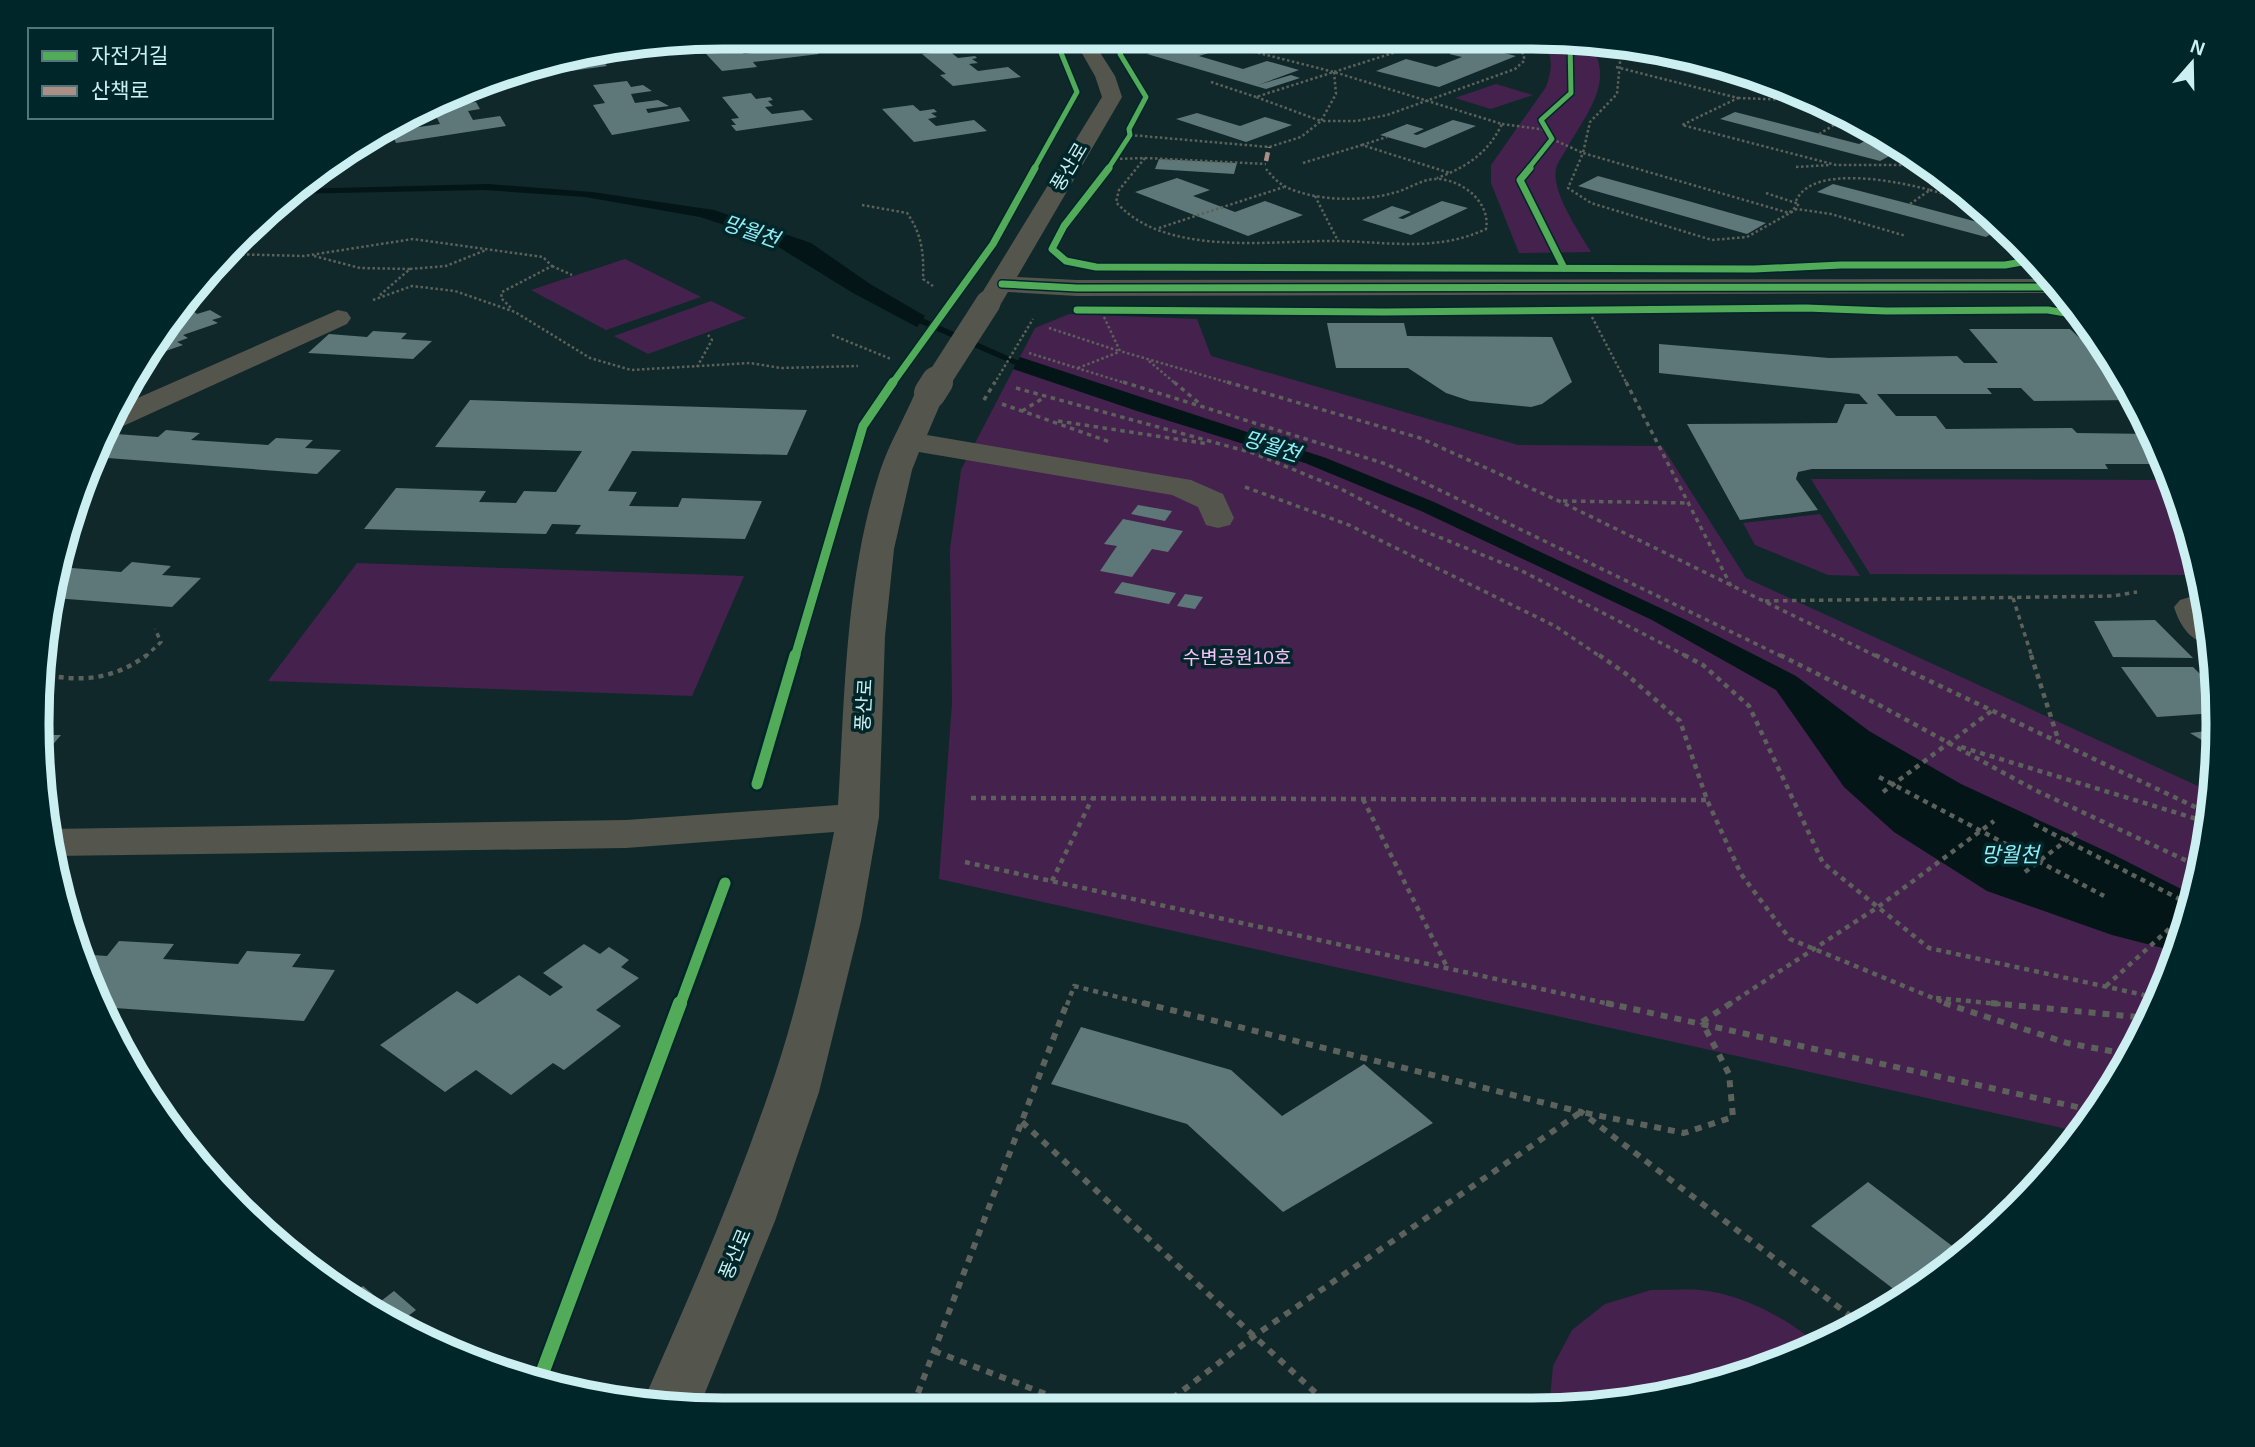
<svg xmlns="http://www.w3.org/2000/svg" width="2255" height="1447" font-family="Helvetica,'Noto Sans KR',sans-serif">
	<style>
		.green { fill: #45224d }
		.water { fill: #041517 }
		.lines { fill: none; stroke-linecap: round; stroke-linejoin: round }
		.stream { fill: #041517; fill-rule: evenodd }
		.building { fill: #5e7779 }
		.path-far3 { stroke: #5c615b; stroke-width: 2.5; stroke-dasharray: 2.5 2.5; stroke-linecap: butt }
		.path-far2 { stroke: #5c615b; stroke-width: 3.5; stroke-dasharray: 4.5 4.5; stroke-linecap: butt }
		.path-far1 { stroke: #5c615b; stroke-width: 4.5; stroke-dasharray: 5 5; stroke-linecap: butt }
		.path { stroke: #5c615b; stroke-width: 6; stroke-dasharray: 7 7; stroke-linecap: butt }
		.minor { fill: #54554d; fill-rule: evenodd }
		.path-bridge-far1 { stroke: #5c615b; stroke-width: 2.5; stroke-dasharray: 2.5 2.5; stroke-linecap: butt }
		.path-bridge { stroke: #5c615b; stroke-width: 3.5; stroke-dasharray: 4.5 4.5; stroke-linecap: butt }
		.minor-bridge-far1 { stroke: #54554d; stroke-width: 25 }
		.minor-bridge { stroke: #54554d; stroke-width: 32 }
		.quiet { stroke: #ac8f84; stroke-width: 4.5; stroke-dasharray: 9 4.5; stroke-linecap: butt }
		.cycleway-far4-casing { stroke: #00262a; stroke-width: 8 }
		.cycleway-far3-casing { stroke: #00262a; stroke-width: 10 }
		.cycleway-far2-casing { stroke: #00262a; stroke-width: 12 }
		.cycleway-far1-casing { stroke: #00262a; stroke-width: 16 }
		.cycleway-casing { stroke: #00262a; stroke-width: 18 }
		.cycleway-far4 { stroke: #51ab58; stroke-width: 5 }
		.cycleway-far3 { stroke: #51ab58; stroke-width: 7 }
		.cycleway-far2 { stroke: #51ab58; stroke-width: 9 }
		.cycleway-far1 { stroke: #51ab58; stroke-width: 11 }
		.cycleway { stroke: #51ab58; stroke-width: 14 }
		.labels { text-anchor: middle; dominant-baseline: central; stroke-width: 7; stroke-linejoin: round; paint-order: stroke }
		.street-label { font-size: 19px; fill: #cceff2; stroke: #00262a }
		.park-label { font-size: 19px; fill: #f6c4fb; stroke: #00262a }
		.water-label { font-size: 21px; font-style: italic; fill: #8feef7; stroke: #00262a }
		.rim { fill: none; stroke: #cceff2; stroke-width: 9 }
	</style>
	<rect width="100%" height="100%" fill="#10282a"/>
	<g class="green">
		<path d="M1543 43H1589C1617 81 1585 115 1566 150 1563 155 1557 163 1556 169 1551 192 1580 233 1591 252L1519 253 1491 183V165L1546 87C1552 70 1554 58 1543 43Z"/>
		<polygon points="1496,84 1533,95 1491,109 1455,98"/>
		<polygon points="625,259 701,297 606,330 531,290"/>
		<polygon points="711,301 746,318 648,354 614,336"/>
		<polygon points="1069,314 1197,319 1211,356 1518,445 1662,446 1746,578 2213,793 2212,813 2182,944 2126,1067 2080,1132 939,879 952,703 950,549 961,470 1035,328"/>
		<polygon points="1811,479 2170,480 2195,545 2200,575 1870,574"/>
		<polygon points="1820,514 1860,576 1828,575 1755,545 1743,523"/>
		<polygon points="357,563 744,576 692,696 268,681"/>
		<path d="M1651 1290C1667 1290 1684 1289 1700 1290 1738 1293 1791 1319 1818 1346L1709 1387 1576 1409H1549L1553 1366 1572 1330 1605 1304Z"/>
	</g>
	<g class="water">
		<polygon points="489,184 592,192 714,210 811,243 870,284 925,316 917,327 853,293 764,238 700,217 585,197 484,190 287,194 295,189"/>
		<polygon points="1020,357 1326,458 1434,502 1686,620 1796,676 1869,731 1961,784 2112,854 2193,895 2178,952 2112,935 1987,891 1894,832 1844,787 1776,690 1652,620 1421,511 1305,463 1137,411 1013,369"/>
	</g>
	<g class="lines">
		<polygon class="stream" points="905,313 911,313 1037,369 1035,371 1029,371 905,317"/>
	</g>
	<g class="building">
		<polygon points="696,43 733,43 744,54 811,46 819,54 753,62 757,67 722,71"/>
		<polygon points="849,43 906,43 909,46 846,53 836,44"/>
		<polygon points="1181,44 1212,52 1199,56 1243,69 1267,61 1299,70 1258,85 1291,75 1300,78 1266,89 1147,54"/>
		<polygon points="1471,45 1516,56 1439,87 1376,71 1406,59 1436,67 1462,57 1449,54"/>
		<polygon points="949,51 958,58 975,56 977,58 972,59 978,63 969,64 978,71 1008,67 1021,77 953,86 940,75 946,74 922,54"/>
		<polygon points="595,52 607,66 571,71 563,59"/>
		<polygon points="1649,54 1761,80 1791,88 1777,95 1635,59"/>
		<polygon points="627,81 631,87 643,85 652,91 631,94 635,103 658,100 669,106 646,109 648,113 680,107 690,121 612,135 593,105 605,103 593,85"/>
		<polygon points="751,93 756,99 770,97 773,100 768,101 773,106 765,107 772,114 803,110 813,120 736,131 731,125 736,125 731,119 739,118 722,97"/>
		<polygon points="464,97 467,103 476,102 480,109 468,111 473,120 500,116 506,126 396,143 391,131 440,124 432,108 451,99"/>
		<polygon points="913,105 920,111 934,109 937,112 931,113 937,117 928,119 936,126 974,120 987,131 914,142 882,109"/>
		<polygon points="1735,112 1859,144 1881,133 1903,149 1880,161 1720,119"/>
		<polygon points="1197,113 1240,126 1265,117 1292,125 1246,142 1176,119"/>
		<polygon points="1453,120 1476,126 1425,148 1380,135 1407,124 1424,129 1413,134 1417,135"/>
		<polygon points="1159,159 1237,163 1234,174 1155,169"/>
		<polygon points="1598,176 1674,197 1766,223 1747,234 1578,186"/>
		<polygon points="1177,178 1210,190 1193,196 1235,212 1265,201 1303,215 1248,236 1135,192"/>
		<polygon points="1833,184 1910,204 2000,228 1986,237 1817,192"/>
		<polygon points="1442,201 1468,208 1411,235 1362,220 1392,206 1411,212 1398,218 1403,219"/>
		<polygon points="192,310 197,314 210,310 222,317 212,320 218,323 183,335 188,338 177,342 183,345 143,359 171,317"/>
		<polygon points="1327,323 1404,323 1407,336 1552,337 1572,382 1542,404 1531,407 1470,401 1446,393 1408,368 1336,368"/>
		<polygon points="1969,329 2070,329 2122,378 2135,400 2034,401 2021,388 1987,388 1992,394 1877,394 1896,416 1936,416 1946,429 2072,428 2077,433 2153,434 2164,464 2105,464 2108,469 1812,469 1798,472 1796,479 1818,510 1740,520 1687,424 1837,423 1845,404 1868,404 1859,394 1659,373 1659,344 1829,358 1957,356 1964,363 1998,363"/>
		<polygon points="373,331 407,333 401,339 432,341 413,359 308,353 329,334 367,337"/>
		<polygon points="470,400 807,410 787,455 632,451 608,491 637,492 629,506 678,507 682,498 762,501 745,539 575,534 581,525 552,524 546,534 364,529 396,488 486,491 479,502 516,503 524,491 556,492 582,451 435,447"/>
		<polygon points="166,430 200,433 191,440 268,445 276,438 313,440 305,448 341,450 317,474 94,457 97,450 116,434 158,437"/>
		<polygon points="1138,505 1172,511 1165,521 1131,514"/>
		<polygon points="1123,519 1183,531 1168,552 1152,549 1132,577 1100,571 1117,546 1104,544"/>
		<polygon points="132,562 171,566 162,575 201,578 172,607 54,598 60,567 121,572"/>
		<polygon points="1122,582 1176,593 1169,604 1114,593"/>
		<polygon points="1185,594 1203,597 1195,609 1177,606"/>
		<polygon points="2155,620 2193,658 2113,657 2094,621"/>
		<polygon points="2121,667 2193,667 2216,690 2216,713 2157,717"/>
		<polygon points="2215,730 2215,748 2190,733"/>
		<polygon points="38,735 61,735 38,762"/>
		<polygon points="119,941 174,944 163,959 238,964 247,951 301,954 292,967 335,970 304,1021 100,1007 89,987 78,954 107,956"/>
		<polygon points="584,944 600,954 609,947 629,960 621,967 639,978 596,1010 621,1026 564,1070 553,1063 511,1095 476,1070 445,1092 380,1045 457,991 477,1004 519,975 550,996 563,987 543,973"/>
		<polygon points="1081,1027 1231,1070 1282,1116 1364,1064 1433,1123 1283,1212 1187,1124 1051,1084"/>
		<polygon points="1868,1182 1964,1255 1950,1268 1904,1297 1811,1226"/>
		<polygon points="363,1286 381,1301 394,1291 416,1310 404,1319 425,1336 423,1338 348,1298"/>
	</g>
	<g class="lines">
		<g class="path-far3">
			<path d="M1204 43 1223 44 1334 72 1502 124C1488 153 1467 167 1437 178"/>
			<polyline points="1126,44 1147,43"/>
			<polyline points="1616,67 1738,98 1682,125 1836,165 1925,165"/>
			<polyline points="1721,71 1724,70"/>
			<polyline points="1334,72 1336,94 1321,121 1357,121 1387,115 1515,69 1524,61 1524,54 1508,46 1490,43"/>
			<polyline points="1211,82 1256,97"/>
			<polyline points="1738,98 1794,100 1837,110"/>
			<polyline points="1502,124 1547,130"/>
			<polyline points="1819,134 1849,116"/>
			<polyline points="1130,135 1269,147 1301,137 1321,121 1256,97 1424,43"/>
			<polyline points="1552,139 1583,153 1590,122 1617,94 1621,52 1612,43"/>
			<polyline points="1362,145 1387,137"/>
			<polyline points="1145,158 1266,164"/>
			<path d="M1115 159 1145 158 1119 190 1116 202C1165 258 1272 240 1338 241 1389 242 1437 252 1486 229 1491 202 1461 178 1434 179 1420 180 1407 190 1393 193 1362 202 1315 201 1286 187 1278 183 1272 176 1266 169"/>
			<polyline points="1303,163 1362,145 1450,173"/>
			<polyline points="1796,167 1830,165"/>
			<polyline points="1930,190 1976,203 2000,224"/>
			<polyline points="1766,193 1799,204 1789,213 1583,153 1568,188 1591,203 1712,240 1747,237 1797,209 1831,214 1906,236"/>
			<polyline points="1315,196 1338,241"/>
			<path d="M1796 201C1812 163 1900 182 1930 190L1910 204"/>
			<path d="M862 205 907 213C922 234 924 254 923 279L933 286"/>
			<polyline points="1159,228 1284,187"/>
			<polyline points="227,254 304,256 413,239 543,257 552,266 502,292 501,298 512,309"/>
			<polyline points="314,256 360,268 410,269 380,295"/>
			<polyline points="552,266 572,275"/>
			<polyline points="410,269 446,266 486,250"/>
			<polyline points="373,300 412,286 455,291 515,312 590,358 631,370 750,363 781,368 858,366"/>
			<polyline points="1104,317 1120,351 1233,384"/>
			<polyline points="1592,317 1627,384"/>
			<polyline points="1049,328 1119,351"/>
			<polyline points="832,335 891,359"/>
			<polyline points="1029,353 1128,384"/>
			<polyline points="1149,361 1176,384"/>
			<polyline points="697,367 712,340 708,335"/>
			<polyline points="1078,368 1119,352"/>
		</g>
		<g class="path-far2">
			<polyline points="1123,382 1386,464 1783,657"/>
			<polyline points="1174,382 1199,403"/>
			<polyline points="1227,382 1420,438 1559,501 1878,657"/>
			<polyline points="1626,382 1731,586"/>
			<polyline points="1016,388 1253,453 1341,489 1412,526 1522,571 1688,657"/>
			<polyline points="1002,404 1110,442"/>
			<polyline points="1022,411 1045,397"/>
			<polyline points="1058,421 1209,444"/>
			<polyline points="1245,487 1349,525 1555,626 1601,657"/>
			<polyline points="1563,501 1690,503"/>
			<polyline points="2013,598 2032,657"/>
			<polyline points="1765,601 2113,596 2137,592"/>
			<polyline points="145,657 161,642 155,629"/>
		</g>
		<g class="path-far1">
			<polyline points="1599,655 1625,673 1680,721 1707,800 1741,874 1790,939 1950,1005"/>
			<polyline points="1684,655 1703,665 1749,706 1823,863 1929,948 2158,998"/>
			<polyline points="1780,655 1881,706 2035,790 2200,867"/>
			<polyline points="1875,655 2212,815"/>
			<polyline points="2031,655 2059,742"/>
			<path d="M39 673C79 683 113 680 147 655"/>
			<polyline points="1961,747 2210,823"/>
			<polyline points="1879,777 2104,896"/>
			<polyline points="1883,792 1993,710"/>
			<polyline points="971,798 1707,800"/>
			<polyline points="1363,799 1447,967"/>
			<polyline points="2034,824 2191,905"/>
			<polyline points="965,862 1614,1005"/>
			<polyline points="2025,872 2080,830"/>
			<polyline points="1052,881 1092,799"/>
			<polyline points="2106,986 2190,910"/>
			<polyline points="1936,998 2010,1005"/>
			<polyline points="1067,1005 1074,986 1150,1005"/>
			<polyline points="1728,1005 1878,907 1994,821"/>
		</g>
		<g class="path">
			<polyline points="1143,1003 1581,1112 1861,1324"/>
			<polyline points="1606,1003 2095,1111"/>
			<polyline points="1944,1003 2067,1043 2132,1055"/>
			<polyline points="1991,1003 2148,1018"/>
			<polyline points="1702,1022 1731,1003"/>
			<polyline points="1022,1122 1332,1408"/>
			<polyline points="934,1351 1077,1406"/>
			<polyline points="913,1406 1067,1003"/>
			<polyline points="1161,1407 1254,1336 1581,1112 1684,1133 1733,1117 1729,1074 1702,1022"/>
		</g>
		<g class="minor">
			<polygon points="1076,43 1094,43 1115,76 1122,97 1017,277 1077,280 2052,279 2065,293 1077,296 1008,292 999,307 990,309 981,307 977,301 1102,97 1095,76"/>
			<polygon points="338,310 347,312 351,318 347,324 121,427 107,429 117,407"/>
			<path d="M930 384 940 387 945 393 927 435 1191 480 1223 494 1234 518 1230 525 1218 528 1206 525 1198 507 1172 495 919 452 912 470 894 549 885 636 879 817 861 921 819 1092 775 1221 700 1405 642 1404C687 1302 732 1200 768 1095 798 1010 817 920 834 832L626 848 53 856 48 829 626 820 838 805C845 694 845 578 880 471 889 444 904 419 915 393L920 387Z"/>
			<path d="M2203 593 2211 644C2191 643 2180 626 2174 607L2180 600Z"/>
		</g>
		<polyline class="path-bridge-far1" points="994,384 1033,319"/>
		<polyline class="path-bridge" points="984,400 995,382"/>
		<polyline class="minor-bridge-far1" points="936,384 988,303"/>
		<polyline class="minor-bridge" points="930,393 937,382"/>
		<polyline class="quiet" points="1266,161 1269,147"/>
		<g class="cycleway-far4-casing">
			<g id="cycleway-far4">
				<polyline points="1034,169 1077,92 1057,43"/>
				<polyline points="1108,169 1130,135 1129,129 1146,97 1120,54 1125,43"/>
				<polyline points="1528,169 1552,139 1541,120 1571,93 1570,43"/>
			</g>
		</g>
		<g class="cycleway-far3-casing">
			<g id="cycleway-far3">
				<polyline points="1109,168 1064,226 1052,249 1066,261 1096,267 1754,269 1841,265 2005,265 2034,260"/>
				<polyline points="1530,168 1520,180 1564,268"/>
				<polyline points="1002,284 1077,288 2059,287"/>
				<polyline points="1077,310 1384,312 1806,308 1886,311 2048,310 2083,316"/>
				<polyline points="892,384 993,244 1035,168"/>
			</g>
		</g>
		<g class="cycleway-far2-casing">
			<polyline id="cycleway-far2" points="795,657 863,426 893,382"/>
		</g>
		<g class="cycleway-far1-casing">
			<g id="cycleway-far1">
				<polyline points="757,784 795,655"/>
				<polyline points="680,1005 725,883"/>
			</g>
		</g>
		<g class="cycleway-casing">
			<polyline id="cycleway" points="540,1379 680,1003"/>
		</g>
		<use href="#cycleway-far4" class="cycleway-far4"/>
		<use href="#cycleway-far3" class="cycleway-far3"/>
		<use href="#cycleway-far2" class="cycleway-far2"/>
		<use href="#cycleway-far1" class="cycleway-far1"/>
		<use href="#cycleway" class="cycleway"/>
	</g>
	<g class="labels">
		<g class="street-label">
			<text transform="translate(1069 167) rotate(-59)">풍산로</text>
			<text transform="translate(864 705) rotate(-87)">풍산로</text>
			<text transform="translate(735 1254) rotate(-67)">풍산로</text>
		</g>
		<g class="park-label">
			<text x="1237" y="657">수변공원10호</text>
		</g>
		<g class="water-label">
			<text transform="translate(751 231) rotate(19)">망월천</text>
			<text transform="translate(1272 446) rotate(18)">망월천</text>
			<text x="2010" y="854">망월천</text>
		</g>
	</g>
	<path d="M0 0H2255V1447H0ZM723 49H1532A674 674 0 0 1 2206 723V724A674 674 0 0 1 1532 1398H723A674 674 0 0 1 49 724V723A674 674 0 0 1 723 49Z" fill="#00262a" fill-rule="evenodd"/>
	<path class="rim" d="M723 49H1532A674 674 0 0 1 2206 723V724A674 674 0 0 1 1532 1398H723A674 674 0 0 1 49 724V723A674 674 0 0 1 723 49Z"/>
	<rect x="28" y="28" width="245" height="91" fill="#00262a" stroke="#52767a" stroke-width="2"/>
	<rect x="42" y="51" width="35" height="10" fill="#51ab58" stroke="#52767a" stroke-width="2"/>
	<text x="91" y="63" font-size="21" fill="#cceff2">자전거길</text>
	<rect x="42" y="86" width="35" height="10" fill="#ac8f84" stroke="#52767a" stroke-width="2"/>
	<text x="91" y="98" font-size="21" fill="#cceff2">산책로</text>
	<g transform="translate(2192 63) rotate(20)" stroke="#00262a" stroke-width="5" paint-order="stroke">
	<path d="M0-5L12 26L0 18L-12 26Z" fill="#cceff2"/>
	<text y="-10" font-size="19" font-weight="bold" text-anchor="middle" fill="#cceff2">N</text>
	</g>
</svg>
